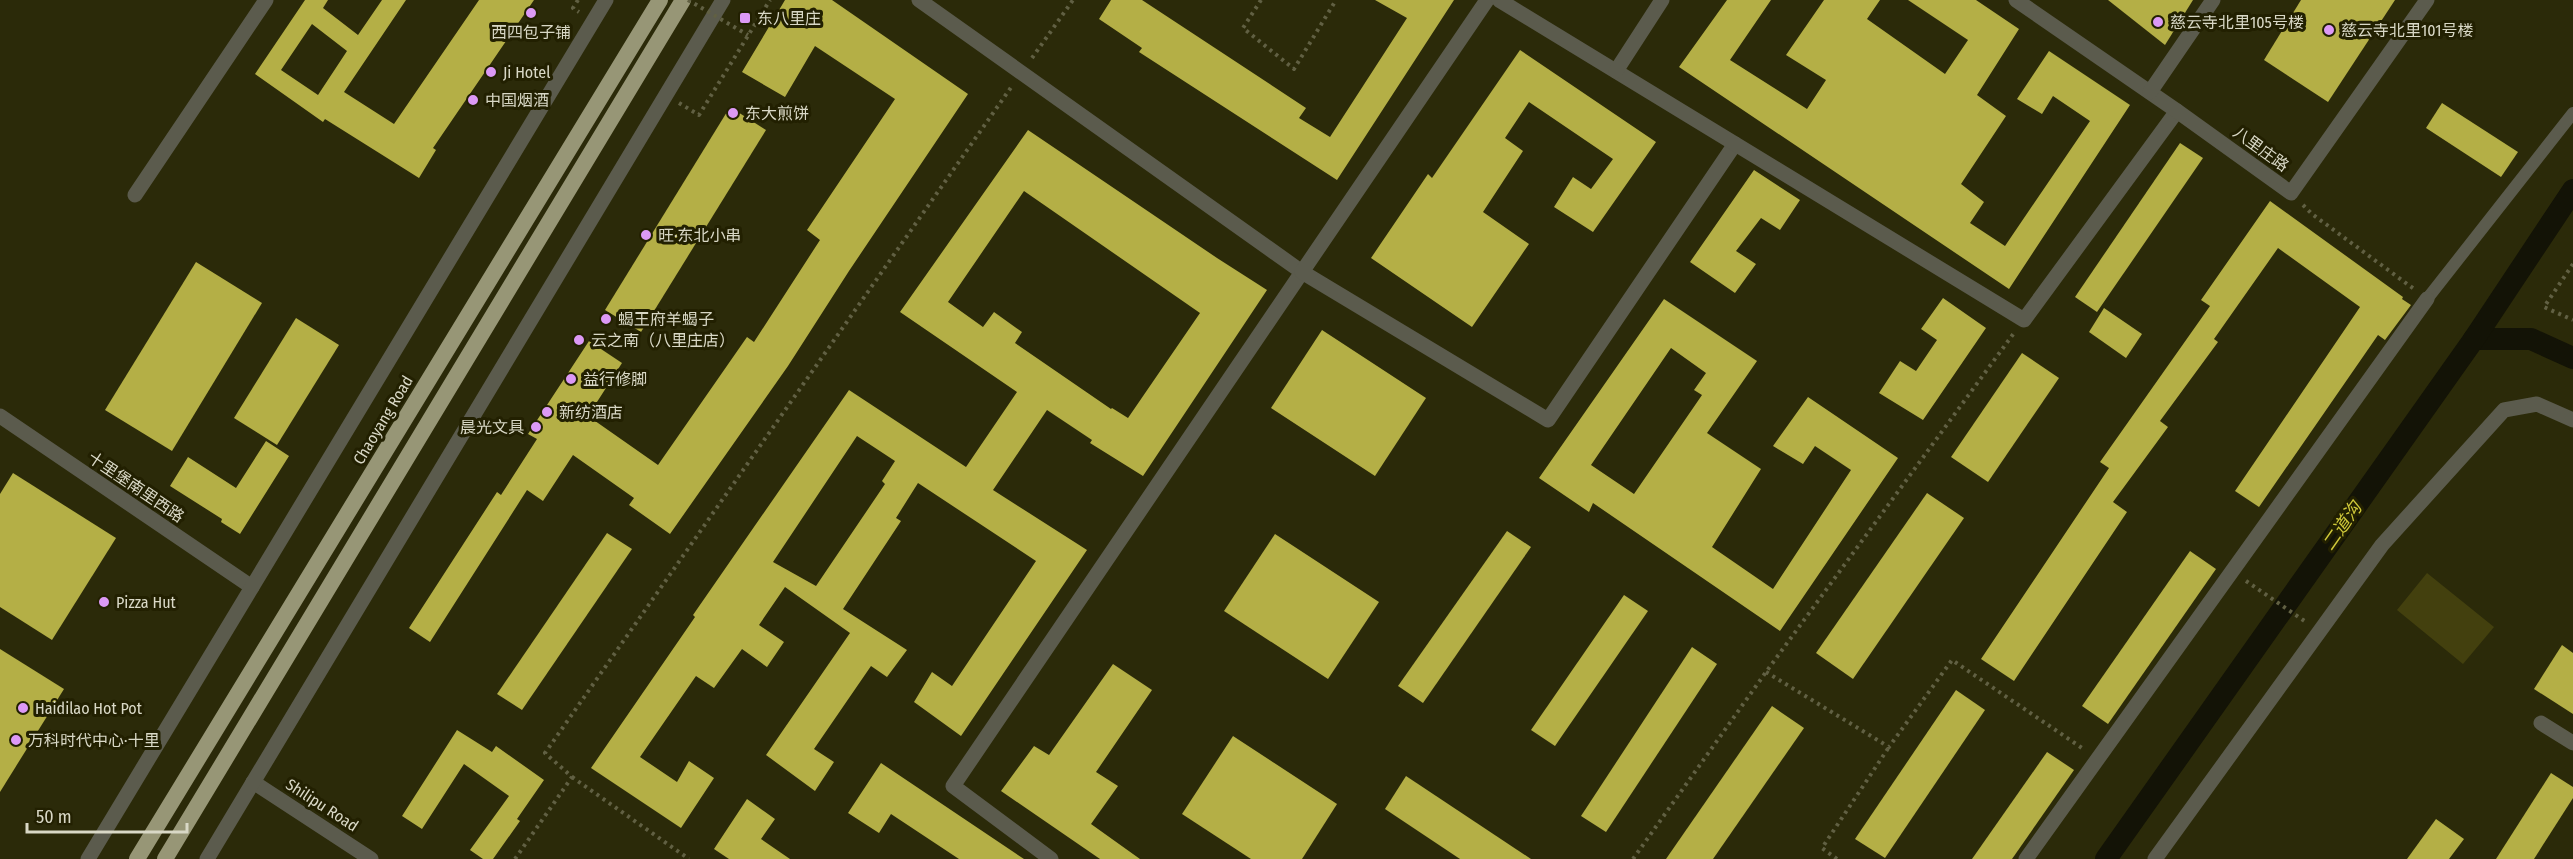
<svg xmlns="http://www.w3.org/2000/svg" width="2573" height="859" font-family="'Fira Sans Condensed','Noto Sans SC',sans-serif">
	<style>
		.green { fill: #43400e }
		.lines { fill: none; stroke-linecap: round; stroke-linejoin: round }
		.canal { stroke: #131306; stroke-width: 22 }
		.building { fill: #b4af46; fill-rule: evenodd }
		.path { stroke: #616043; stroke-width: 4; stroke-dasharray: 3 4.5; stroke-linecap: butt }
		.service { stroke: #5b5b4d; stroke-width: 12 }
		.minor { stroke: #5b5b4d; stroke-width: 15 }
		.tertiary { stroke: #5b5b4d; stroke-width: 15 }
		.trunk { stroke: #979676; stroke-width: 16 }
		.path-bridge { stroke: #616043; stroke-width: 4; stroke-dasharray: 3 4.5; stroke-linecap: butt }
		.poi-dot { fill: #dc99f5; stroke: #222001; stroke-width: 2 }
		.labels { text-anchor: middle; dominant-baseline: central; stroke-width: 6; stroke-linejoin: round; paint-order: stroke }
		.poi-label { font-size: 16px; fill: #d9d8c6; stroke: #222001; text-anchor: start }
		.street-label { font-size: 16px; fill: #d9d8c6; stroke: #222001 }
		.water-label { font-size: 18px; font-style: italic; fill: #d0c93a; stroke: #222001 }
	</style>
	<rect width="100%" height="100%" fill="#2b2a09"/>
	<polygon class="green" points="2427,573 2494,627 2463,664 2397,610"/>
	<g class="lines">
		<g class="canal">
			<polyline points="2474,339 2531,339 2573,358"/>
			<polyline points="2106,859 2474,339 2573,190"/>
		</g>
	</g>
	<g class="building">
		<path d="M305 0H328L323 8 358 35 382 0H406L344 92 394 124 479 0H534L433 148 436 150 419 178 325 119 323 122 255 74ZM312 24 347 51 318 95 281 70Z"/>
		<polygon points="785,0 832,0 968,94 849,271 788,366 670,534 629,505 634,498 573,455 543,501 527,490 430,642 409,628 497,492 501,495 537,439 528,434 589,341 622,363 588,416 658,465 747,337 754,342 820,240 807,230 895,99 815,46 785,97 742,72"/>
		<polygon points="1111,0 1142,0 1306,108 1299,118 1330,137 1407,18 1375,0 1454,0 1337,180 1139,52 1142,48 1099,19"/>
		<polygon points="1727,0 1771,0 1730,60 1807,109 1826,80 1786,55 1824,0 1880,0 1867,19 1945,74 1968,40 1908,0 1976,0 2019,29 1977,95 2006,116 1961,184 1984,202 1970,223 2005,246 2090,121 2053,96 2042,114 2017,99 2049,51 2130,105 2009,289 1679,67"/>
		<polygon points="2108,0 2193,0 2165,45"/>
		<polygon points="2301,0 2395,0 2328,102 2264,60"/>
		<polygon points="1520,50 1656,142 1593,232 1554,207 1573,177 1591,189 1613,159 1529,102 1505,138 1523,151 1483,212 1529,244 1472,327 1371,258 1428,174 1432,178"/>
		<polygon points="2442,103 2518,152 2501,177 2426,128"/>
		<polygon points="730,107 766,130 641,332 605,310"/>
		<path d="M1028 130 1217 258 1267 290 1143 476 1090 443 1092 440 1047 410 993 490 1087 550 961 736 914 702 932 672 952 686 1036 561 918 483 896 518 901 521 843 609 907 650 887 677 871 666 814 749 834 762 815 791 766 755 850 633 785 587 759 625 784 642 767 667 742 649 714 688 696 676 640 757 677 782 689 761 714 778 681 828 591 768 695 617 693 615 849 390 966 467 1017 392 900 312ZM1024 191 1200 313 1128 418 1112 408 1111 409 1015 343 1022 332 994 312 983 327 948 302ZM857 436 895 461 882 481 885 484 816 586 773 562Z"/>
		<polygon points="2180,143 2203,158 2097,312 2075,297"/>
		<polygon points="1754,170 1800,200 1780,230 1761,218 1736,251 1756,264 1735,293 1690,262"/>
		<polygon points="2270,201 2403,297 2402,299 2411,305 2385,340 2378,335 2259,507 2235,491 2360,307 2278,248 2214,339 2218,342 2160,421 2168,427 2113,502 2127,512 2014,681 1981,659 2109,468 2100,462 2210,306 2201,300"/>
		<polygon points="196,262 262,303 172,451 105,410"/>
		<polygon points="1943,298 1986,328 1923,420 1879,393 1900,361 1916,371 1937,340 1921,329"/>
		<path d="M1664 299 1757 361 1707 433 1761 469 1712 547 1773 589 1851 470 1815 446 1803 464 1773 446 1808 397 1898 458 1780 631 1593 503 1589 512 1539 478ZM1671 348 1706 373 1694 390 1702 395 1634 494 1591 465Z"/>
		<polygon points="2104,308 2142,334 2126,358 2089,332"/>
		<polygon points="296,318 339,345 277,445 234,418"/>
		<polygon points="1322,330 1426,398 1375,476 1271,408"/>
		<polygon points="2022,353 2059,378 1988,482 1951,457"/>
		<polygon points="266,441 289,456 240,534 221,522 222,519 170,486 188,457 236,488"/>
		<polygon points="13,473 116,538 52,640 0,607 0,494"/>
		<polygon points="1927,493 1964,518 1853,679 1816,653"/>
		<polygon points="1507,531 1531,547 1423,703 1398,686"/>
		<polygon points="607,533 632,549 522,710 497,694"/>
		<polygon points="1275,534 1379,602 1328,679 1224,611"/>
		<polygon points="2190,551 2216,569 2108,724 2082,706"/>
		<polygon points="1624,595 1648,611 1555,746 1531,730"/>
		<polygon points="2562,645 2573,653 2573,714 2534,689"/>
		<polygon points="1692,647 1717,664 1606,832 1581,816"/>
		<polygon points="0,649 64,689 0,792"/>
		<polygon points="1113,664 1152,690 1096,772 1118,786 1091,824 1140,859 1100,859 1001,791 1034,746 1049,755"/>
		<polygon points="1956,690 1985,710 1885,858 1855,839"/>
		<polygon points="1772,706 1804,728 1713,859 1666,859"/>
		<polygon points="457,730 492,752 496,746 544,780 517,819 520,821 493,859 483,859 470,850 509,796 464,764 422,829 402,816"/>
		<polygon points="1233,736 1337,804 1302,859 1251,859 1182,814"/>
		<polygon points="2047,752 2074,770 2012,859 1972,859"/>
		<polygon points="881,763 1024,859 959,859 891,814 879,833 848,813"/>
		<polygon points="2551,773 2573,787 2573,798 2534,859 2496,859"/>
		<polygon points="1406,776 1531,859 1460,859 1385,809"/>
		<polygon points="747,799 775,819 761,839 790,859 729,859 714,849"/>
		<polygon points="2436,819 2464,839 2449,859 2407,859"/>
	</g>
	<g class="lines">
		<g class="path">
			<polyline points="578,0 573,8 579,12"/>
			<polyline points="1261,0 1243,28 1294,69 1336,0"/>
			<polyline points="1032,58 1073,0"/>
			<polyline points="679,103 699,115 770,0"/>
			<polyline points="2303,205 2312,214 2414,289"/>
			<polyline points="2573,264 2544,307 2573,320"/>
			<polyline points="2246,581 2306,622"/>
			<polyline points="1766,672 1889,747 1952,660 2085,750"/>
			<polyline points="572,777 689,859"/>
			<polyline points="515,859 572,777 545,753 1012,86"/>
			<polyline points="1633,859 1766,672 2014,333"/>
			<polyline points="1837,859 1822,848 1889,747"/>
		</g>
		<polyline class="service" points="2427,299 2573,113"/>
		<g class="minor">
			<polyline points="919,0 1302,272 953,786 1051,859"/>
			<polyline points="1487,0 1302,272 1548,420 1735,144"/>
			<polyline points="1499,0 2024,320 2177,111"/>
			<polyline points="2016,0 2177,111 2291,193 2427,0"/>
			<polyline points="1616,71 1662,0"/>
			<polyline points="2150,92 2213,0"/>
			<polyline points="135,195 266,0"/>
			<polyline points="0,416 252,587"/>
			<polyline points="2541,723 2573,743"/>
			<polyline points="2026,859 2427,299"/>
			<polyline points="2155,859 2382,545 2504,410 2537,404 2573,420"/>
		</g>
		<g class="tertiary">
			<polyline points="253,782 371,859"/>
			<polyline points="88,859 606,0"/>
			<polyline points="207,859 723,0"/>
		</g>
		<g class="trunk">
			<polyline points="137,859 660,0"/>
			<polyline points="165,859 683,0"/>
		</g>
		<polyline class="path-bridge" points="688,0 748,35"/>
	</g>
	<g class="poi-dot">
		<circle cx="531" cy="13" r="6"/>
		<rect x="739" y="12" width="12" height="12" rx="3"/>
		<circle cx="2158" cy="22" r="6"/>
		<circle cx="2329" cy="30" r="6"/>
		<circle cx="491" cy="72" r="6"/>
		<circle cx="473" cy="100" r="6"/>
		<circle cx="733" cy="113" r="6"/>
		<circle cx="646" cy="235" r="6"/>
		<circle cx="606" cy="319" r="6"/>
		<circle cx="579" cy="340" r="6"/>
		<circle cx="571" cy="379" r="6"/>
		<circle cx="547" cy="412" r="6"/>
		<circle cx="536" cy="427" r="6"/>
		<circle cx="104" cy="602" r="6"/>
		<circle cx="23" cy="708" r="6"/>
		<circle cx="16" cy="740" r="6"/>
	</g>
	<g class="labels">
		<g class="poi-label">
			<text x="757" y="18">东八里庄</text>
			<text x="2170" y="22">慈云寺北里105号楼</text>
			<text x="2341" y="30">慈云寺北里101号楼</text>
			<text x="531" y="32" text-anchor="middle">西四包子铺</text>
			<text x="503" y="72">Ji Hotel</text>
			<text x="485" y="100">中国烟酒</text>
			<text x="745" y="113">东大煎饼</text>
			<text x="658" y="235">旺·东北小串</text>
			<text x="618" y="319">蝎王府羊蝎子</text>
			<text x="591" y="340">云之南（八里庄店）</text>
			<text x="583" y="379">益行修脚</text>
			<text x="559" y="412">新纺酒店</text>
			<text x="524" y="427" text-anchor="end">晨光文具</text>
			<text x="116" y="602">Pizza Hut</text>
			<text x="35" y="708">Haidilao Hot Pot</text>
			<text x="28" y="740">万科时代中心·十里</text>
		</g>
		<g class="street-label">
			<text transform="translate(2261 149) rotate(36)">八里庄路</text>
			<text transform="translate(383 420) rotate(-59)">Chaoyang Road</text>
			<text transform="translate(136 487) rotate(34)">十里堡南里西路</text>
			<text transform="translate(322 805) rotate(33)">Shilipu Road</text>
		</g>
		<g class="water-label">
			<text transform="translate(2342 526) rotate(-55)">二道沟</text>
		</g>
	</g>
	<path d="M27 823v9h160v-9" fill="none" stroke="#d9d8c6" stroke-width="3"/>
	<text x="36" y="823" font-size="18" fill="#d9d8c6" stroke="#222001" stroke-width="4.5" paint-order="stroke">50 m</text>
</svg>
